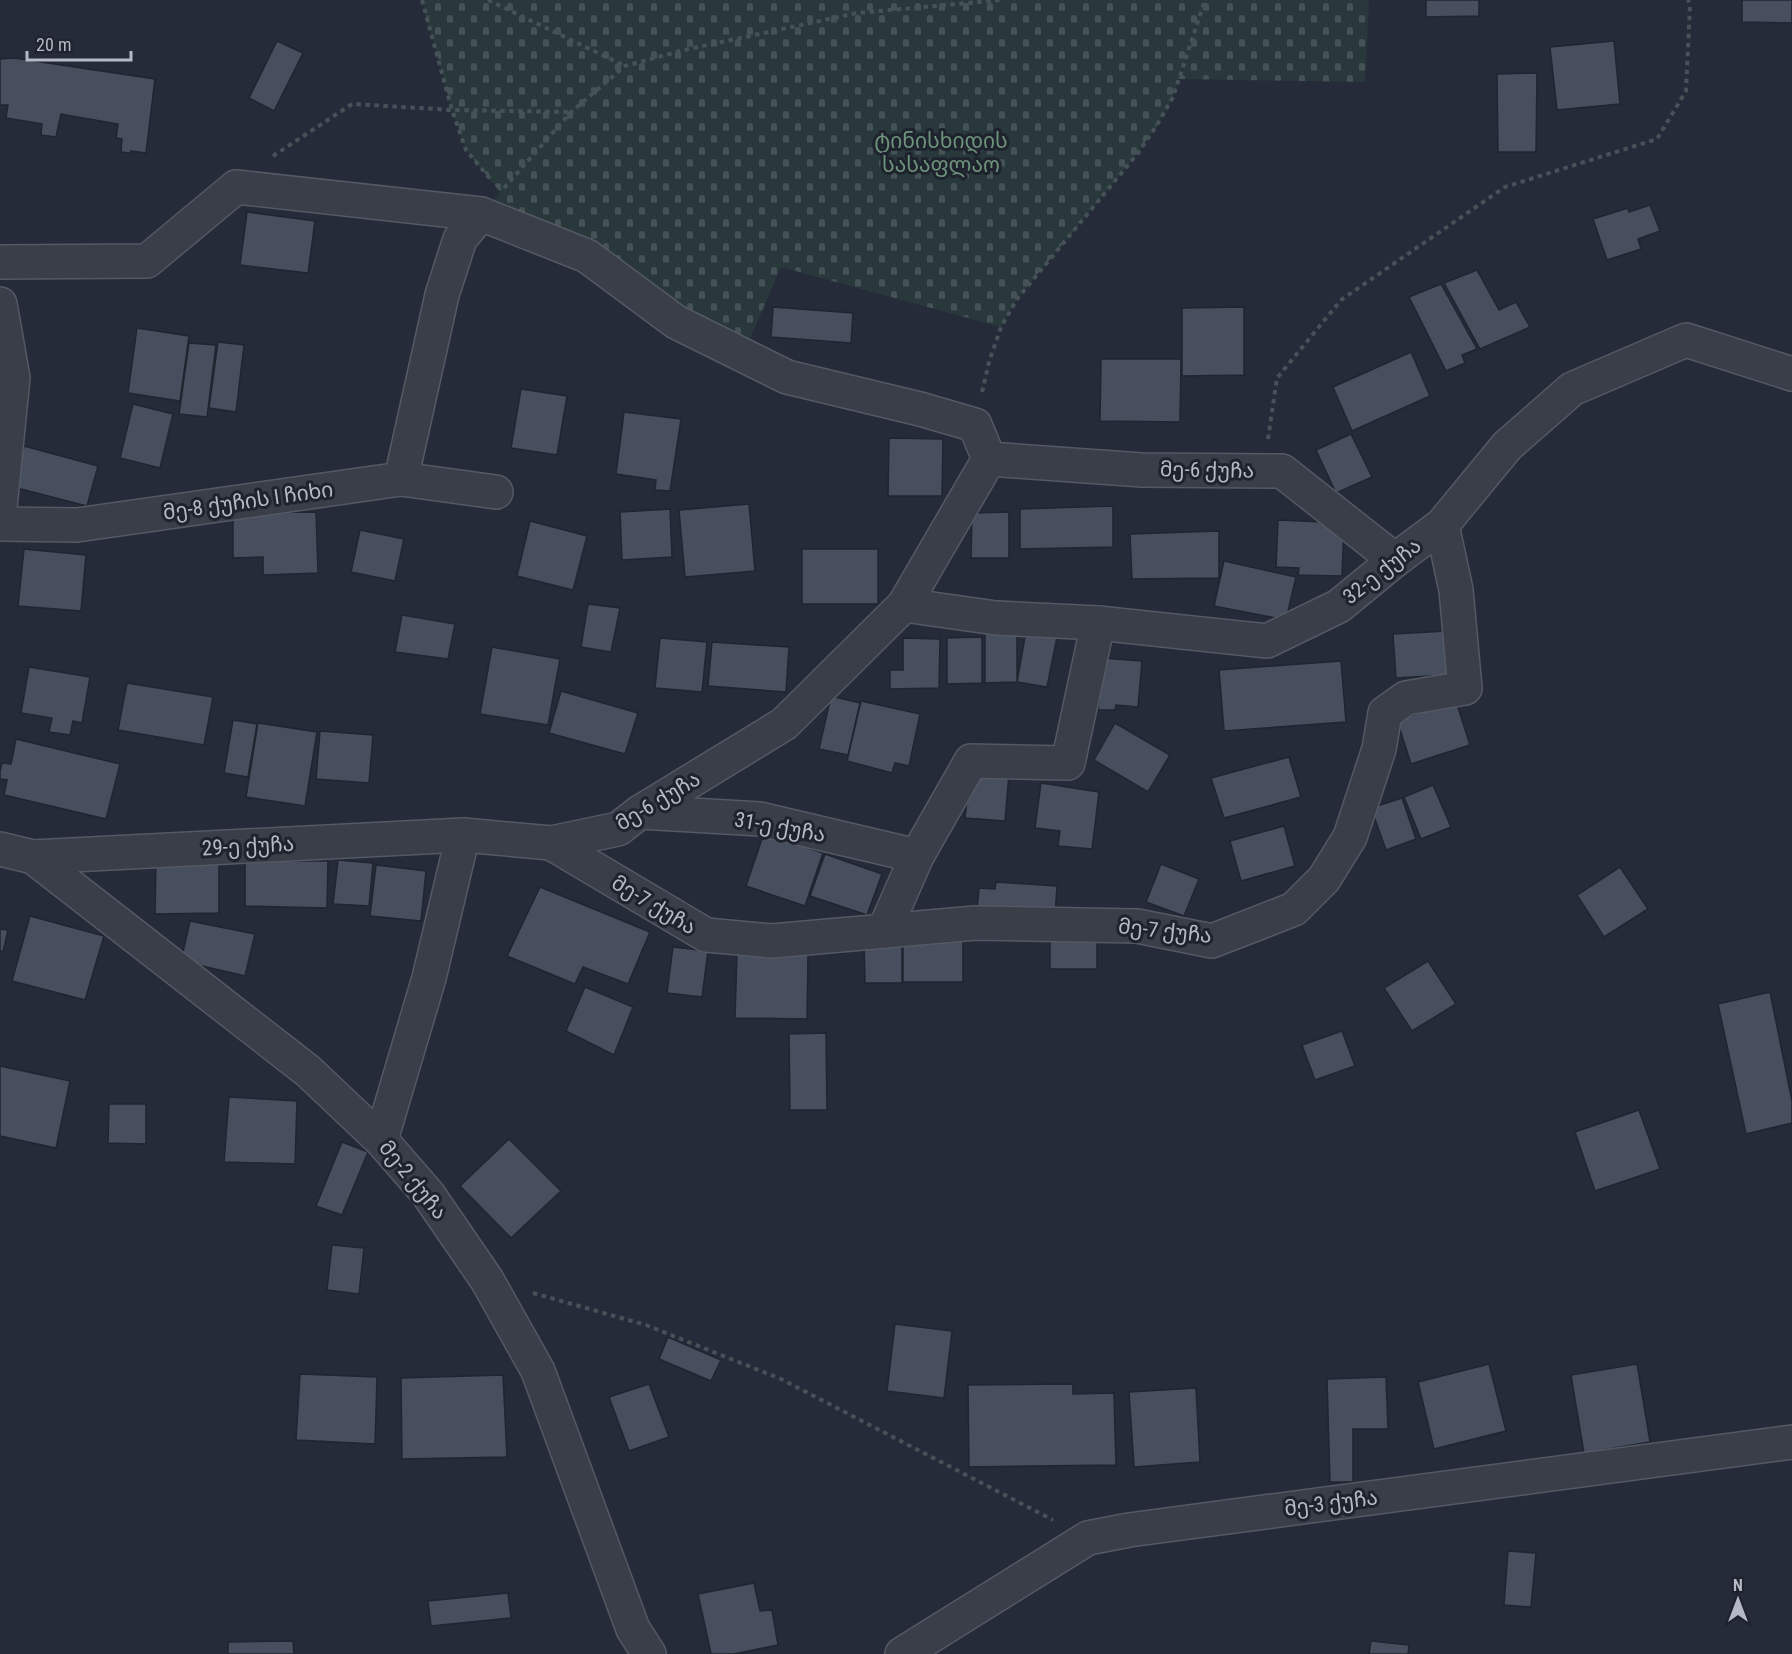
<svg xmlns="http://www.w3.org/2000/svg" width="1792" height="1654" font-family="'Roboto Condensed','Noto Sans Georgian',sans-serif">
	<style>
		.cemetery { fill: url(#cemetery-stones) }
		.building { fill: #474e5d; stroke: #202530; stroke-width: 1.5 }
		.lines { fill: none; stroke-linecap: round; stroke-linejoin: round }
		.minor-casing { stroke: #545964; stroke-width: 36 }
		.path { stroke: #455357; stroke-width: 4; stroke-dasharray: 4.5 4.5; stroke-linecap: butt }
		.minor { stroke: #393e49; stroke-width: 33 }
		.labels { text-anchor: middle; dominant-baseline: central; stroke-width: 6; stroke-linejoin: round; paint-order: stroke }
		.park-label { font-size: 21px; fill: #6e937b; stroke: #1e232e }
		.street-label { font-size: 21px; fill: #b4b9c5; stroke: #1e232e }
	</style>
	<defs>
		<pattern id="cemetery-stones" width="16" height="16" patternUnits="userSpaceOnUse" patternTransform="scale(1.5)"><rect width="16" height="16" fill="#28383b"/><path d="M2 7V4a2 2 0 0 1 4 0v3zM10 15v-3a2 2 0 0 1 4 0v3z" fill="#455356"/></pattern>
	</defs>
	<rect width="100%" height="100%" fill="#252b39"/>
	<polygon class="cemetery" points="422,0 1369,0 1365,82 1179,79 1173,97 1157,125 1138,153 1017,299 1001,327 781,267 743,355 481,214 500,192 466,150 452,110"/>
	<g class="building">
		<polygon points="1426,0 1479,0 1479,16 1426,17"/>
		<polygon points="1742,0 1792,0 1792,23 1742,22"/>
		<polygon points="277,41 303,53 274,111 249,98"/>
		<polygon points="1614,41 1620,104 1557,110 1550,47"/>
		<polygon points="14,58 155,79 146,153 131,151 130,153 121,152 122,139 116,138 118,124 61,114 56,137 41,135 42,124 6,118 8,105 0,105 0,59"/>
		<polygon points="1537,73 1536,152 1498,152 1497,74"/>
		<polygon points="1650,205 1660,231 1638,239 1641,249 1607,260 1593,219 1628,208 1629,212"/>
		<polygon points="247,212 315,221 308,273 240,265"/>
		<polygon points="1477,270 1499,310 1516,302 1530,327 1480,349 1444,283"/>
		<polygon points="1441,284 1477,349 1462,355 1465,363 1446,371 1409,297"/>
		<polygon points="773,307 853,313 851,343 771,337"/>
		<polygon points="1244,307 1244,375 1182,376 1182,308"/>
		<polygon points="137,328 189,336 180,401 128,393"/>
		<polygon points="218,342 244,345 236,412 209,408"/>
		<polygon points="189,343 216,345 207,417 179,414"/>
		<polygon points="1411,352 1430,396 1352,431 1333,387"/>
		<polygon points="1101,359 1181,359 1180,422 1100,421"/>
		<polygon points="521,389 567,396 557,455 511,448"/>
		<polygon points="133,404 173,414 160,468 120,458"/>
		<polygon points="624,412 681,419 670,491 655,490 656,480 616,474"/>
		<polygon points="1351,434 1372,477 1336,493 1316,450"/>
		<polygon points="889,438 943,439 942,496 888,496"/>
		<polygon points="24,446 98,466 87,506 13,487"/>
		<polygon points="749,504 755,571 685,577 679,510"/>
		<polygon points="1113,506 1113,547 1020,549 1020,509"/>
		<polygon points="670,509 672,557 622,560 620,512"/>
		<polygon points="316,512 318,573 263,575 263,557 233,558 233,513"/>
		<polygon points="1009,512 1009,558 971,558 972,513"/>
		<polygon points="1278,520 1344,523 1342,576 1298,575 1299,568 1276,567"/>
		<polygon points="530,521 587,536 573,590 517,576"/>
		<polygon points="360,530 404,539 395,581 351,572"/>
		<polygon points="1219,531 1219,578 1132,579 1130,534"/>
		<polygon points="24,549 86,555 81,611 18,606"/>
		<rect x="802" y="549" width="76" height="55"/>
		<polygon points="1224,561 1296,577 1286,620 1214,606"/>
		<polygon points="588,604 620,608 611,652 581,647"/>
		<polygon points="402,615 455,624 448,659 395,652"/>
		<polygon points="1026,631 1057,637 1047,687 1017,682"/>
		<polygon points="1447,631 1449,675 1396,678 1393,634"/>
		<polygon points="985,633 1017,633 1017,682 985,683"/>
		<polygon points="982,637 982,683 947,684 947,638"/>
		<polygon points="660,638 707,642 702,692 655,688"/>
		<polygon points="903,638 940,639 939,688 890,689 890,670 903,670"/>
		<polygon points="712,642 789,647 786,692 708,686"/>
		<polygon points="492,647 560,659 548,725 480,714"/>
		<polygon points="1102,658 1142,661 1138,707 1116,705 1115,710 1098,710"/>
		<polygon points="1341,661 1346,722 1224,731 1219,670"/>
		<polygon points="29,667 90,677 82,723 73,721 70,735 49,732 52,718 21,713"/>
		<polygon points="127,683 213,697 204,745 118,730"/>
		<polygon points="561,691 638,713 625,754 549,733"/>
		<polygon points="831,696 860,703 848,755 819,749"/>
		<polygon points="861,701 920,714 909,766 895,763 892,773 847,761"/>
		<polygon points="1456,701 1470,745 1411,764 1397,720"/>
		<polygon points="233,720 257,724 248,777 224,773"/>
		<polygon points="258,723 317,732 305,806 246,797"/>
		<polygon points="1115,723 1170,755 1148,792 1094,760"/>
		<polygon points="320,731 373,735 369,783 316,779"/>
		<polygon points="16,739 120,764 106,819 4,795 7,780 0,779 0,771 2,763 11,764"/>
		<polygon points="1289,757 1301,797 1224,818 1211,778"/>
		<polygon points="970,770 1009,774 1005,821 965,818"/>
		<polygon points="1041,783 1099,792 1092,849 1058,846 1060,831 1035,828"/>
		<polygon points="1433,785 1451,827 1421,839 1404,797"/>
		<polygon points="1402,798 1416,839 1386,850 1371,808"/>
		<polygon points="1284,826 1295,866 1241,881 1230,841"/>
		<polygon points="764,833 823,853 805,906 746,886"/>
		<polygon points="825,854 882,874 867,915 810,896"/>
		<polygon points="219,857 219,913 155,914 156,858"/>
		<polygon points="338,860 373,863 369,906 333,904"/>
		<polygon points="245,861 328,861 327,908 245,906"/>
		<polygon points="1161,864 1199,879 1184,916 1146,902"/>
		<polygon points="376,865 426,871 421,921 370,916"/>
		<polygon points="1620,867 1648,909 1604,937 1577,895"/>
		<polygon points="996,882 1057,886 1055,916 977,910 979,888 995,889"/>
		<polygon points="540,887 650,932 628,984 583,967 575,984 507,956"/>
		<polygon points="30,916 104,936 85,1000 12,981"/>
		<polygon points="190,921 255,934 245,976 181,961"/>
		<polygon points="0,929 8,930 3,952 0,951"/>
		<rect x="1050" y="936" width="47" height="33"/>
		<polygon points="903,938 963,939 963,982 903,982"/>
		<polygon points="864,939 902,939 902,983 865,983"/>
		<polygon points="673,947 708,951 702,997 667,993"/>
		<polygon points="737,953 808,954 807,1019 735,1018"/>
		<polygon points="1428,961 1456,1004 1412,1031 1384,988"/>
		<polygon points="585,987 633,1007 614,1055 566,1031"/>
		<polygon points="1770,992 1792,1101 1792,1123 1746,1134 1718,1004"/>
		<polygon points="1342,1031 1355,1066 1315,1080 1302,1045"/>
		<polygon points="826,1033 827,1110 790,1110 789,1034"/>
		<polygon points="0,1066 70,1081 56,1148 0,1136"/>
		<polygon points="229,1097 297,1101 295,1164 224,1162"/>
		<polygon points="109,1104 146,1104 146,1144 108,1143"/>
		<polygon points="1639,1110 1660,1169 1595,1191 1575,1132"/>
		<polygon points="509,1139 561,1191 511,1238 460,1186"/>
		<polygon points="342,1142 368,1152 342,1215 316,1206"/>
		<polygon points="332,1245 364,1248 359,1294 327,1290"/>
		<polygon points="895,1324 952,1331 944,1398 887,1391"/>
		<polygon points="668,1337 721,1360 711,1381 659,1359"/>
		<polygon points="1489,1364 1506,1431 1434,1449 1418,1382"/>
		<polygon points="1637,1364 1650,1442 1584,1453 1571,1375"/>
		<polygon points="300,1374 377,1377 375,1444 296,1440"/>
		<polygon points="503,1375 507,1457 402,1459 401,1378"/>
		<polygon points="1386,1377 1388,1429 1353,1429 1353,1482 1330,1482 1327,1379"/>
		<polygon points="649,1384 669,1437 629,1451 609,1397"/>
		<polygon points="1073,1384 1073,1394 1114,1393 1116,1465 969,1467 968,1385"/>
		<polygon points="1196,1388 1200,1462 1134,1467 1129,1392"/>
		<polygon points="1508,1551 1536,1553 1531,1607 1504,1605"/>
		<polygon points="754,1583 760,1611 772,1610 778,1645 734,1654 711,1654 698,1594"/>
		<polygon points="508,1593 511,1618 431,1626 428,1601"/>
		<polygon points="293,1641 294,1654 228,1654 228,1642"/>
		<polygon points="1371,1641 1409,1645 1408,1654 1369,1654"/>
	</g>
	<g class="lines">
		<g class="minor-casing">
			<g id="minor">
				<polyline points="0,262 147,261 236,187 481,214 587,256 676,322 787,377 920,409 975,425 989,459 1142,470 1282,471 1395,560"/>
				<polyline points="0,304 13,378 0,507"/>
				<polyline points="401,479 442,295 460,239 481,214"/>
				<polyline points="0,524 77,525 401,479 496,492"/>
				<polyline points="904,605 996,618 1098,623 1267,641 1339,606 1395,560 1442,525 1507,446 1572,389 1686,340 1792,374"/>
				<polyline points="640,812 760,819 917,856"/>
				<polyline points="551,843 706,935 772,941 975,923 1137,926 1212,941 1294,909 1324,879 1350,837 1379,749 1385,713 1406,698 1465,688 1456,590 1442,525"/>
				<polyline points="0,849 33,857 308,1071 381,1140 428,1194 487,1280 538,1371 633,1629 649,1654"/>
				<polyline points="33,857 463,835 551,843 618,829 640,812 784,724 904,605 989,459"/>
				<polyline points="884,931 917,856 971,761 1068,763 1098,623"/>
				<polyline points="381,1140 429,978 463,835"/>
				<polyline points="902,1654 1088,1538 1129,1530 1792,1442"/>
			</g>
		</g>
		<g class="path">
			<polyline points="422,0 452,110 466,150 492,181"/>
			<polyline points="488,0 625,66"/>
			<polyline points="273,156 352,104 452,110 570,112"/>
			<polyline points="504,188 571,112 625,66 684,50 857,13 1001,0"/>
			<polyline points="982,392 989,362 1001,327 1017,299 1138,153 1157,125 1173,97 1205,0"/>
			<polyline points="1268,439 1277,378 1341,300 1505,187 1657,139 1686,91 1690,5 1688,0"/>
			<polyline points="533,1293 646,1325 781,1379 1053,1520"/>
		</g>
		<use href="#minor" class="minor"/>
	</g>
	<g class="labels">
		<g class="park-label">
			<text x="941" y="141">ტინისხიდის<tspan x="941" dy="24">სასაფლაო</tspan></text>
		</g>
		<g class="street-label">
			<text transform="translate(1207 470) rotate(1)">მე-6 ქუჩა</text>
			<text transform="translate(248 501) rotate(-8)">მე-8 ქუჩის I ჩიხი</text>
			<text transform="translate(1382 571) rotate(-38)">32-ე ქუჩა</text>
			<text transform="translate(658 801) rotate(-31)">მე-6 ქუჩა</text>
			<text transform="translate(780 827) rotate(10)">31-ე ქუჩა</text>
			<text transform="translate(248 846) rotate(-3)">29-ე ქუჩა</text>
			<text transform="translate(654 905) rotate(31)">მე-7 ქუჩა</text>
			<text transform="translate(1165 931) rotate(6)">მე-7 ქუჩა</text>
			<text transform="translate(413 1180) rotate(51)">მე-2 ქუჩა</text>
			<text transform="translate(1331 1503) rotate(-7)">მე-3 ქუჩა</text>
		</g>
	</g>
	<g transform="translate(1738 1600)" stroke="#1e232e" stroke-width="4.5" paint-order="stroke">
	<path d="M0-4.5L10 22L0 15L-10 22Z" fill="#b4b9c5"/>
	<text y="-9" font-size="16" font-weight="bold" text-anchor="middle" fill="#b4b9c5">N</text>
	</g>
	<path d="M27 51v9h104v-9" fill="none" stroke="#b4b9c5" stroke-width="3"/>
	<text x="36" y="51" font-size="18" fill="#b4b9c5" stroke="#1e232e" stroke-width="4.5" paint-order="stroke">20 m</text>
</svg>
